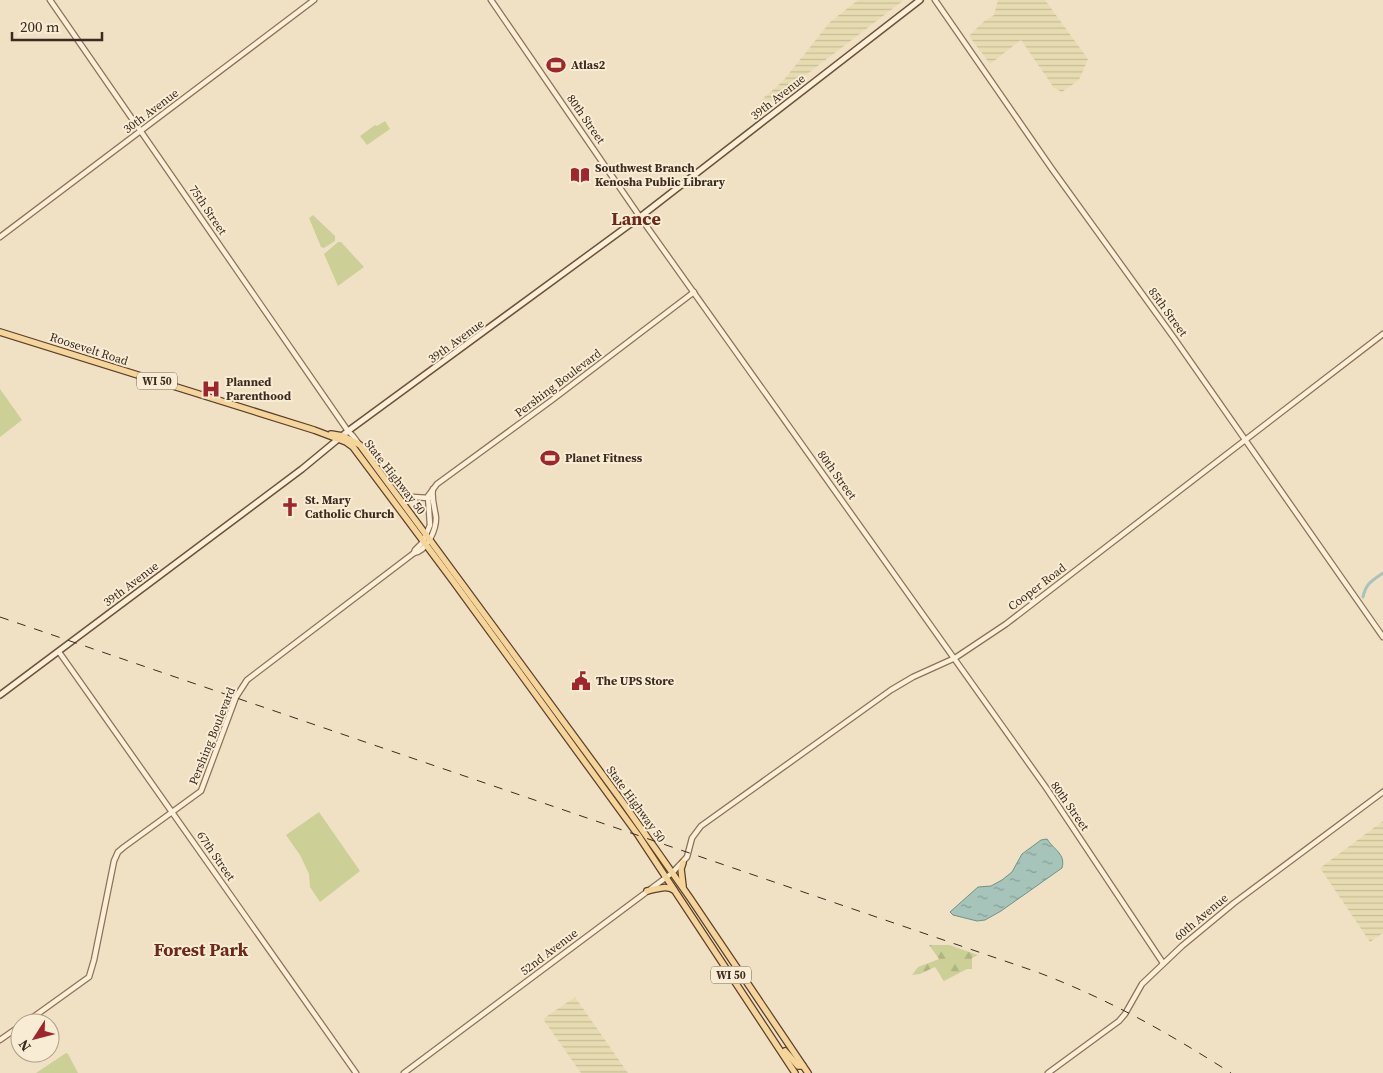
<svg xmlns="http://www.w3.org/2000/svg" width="1383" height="1073" font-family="'Source Serif 4',serif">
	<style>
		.farmland { fill: url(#farmland-rules) }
		.forest { fill: url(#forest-firs) }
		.park { fill: #ccd097 }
		.water { fill: url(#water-ripples); stroke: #6c9387 }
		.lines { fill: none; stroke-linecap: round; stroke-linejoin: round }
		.canal { stroke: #a6c4ba; stroke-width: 3 }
		.tertiary-casing { stroke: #8d7259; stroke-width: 7 }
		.secondary-casing { stroke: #6e533c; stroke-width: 8 }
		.primary-casing { stroke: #5a402e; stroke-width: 8 }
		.tertiary { stroke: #fbefd8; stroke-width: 4.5 }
		.secondary { stroke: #fbefd8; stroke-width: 5 }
		.primary { stroke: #f5d59a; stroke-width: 5.5 }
		.rail { stroke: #3c2b1e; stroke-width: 1; stroke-dasharray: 9 9; stroke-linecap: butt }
		.labels { text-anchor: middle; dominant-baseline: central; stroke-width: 4; stroke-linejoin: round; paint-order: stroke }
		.shield { fill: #f8ecd4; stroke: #746555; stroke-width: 1 }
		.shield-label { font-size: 11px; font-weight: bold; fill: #3c2b1e }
		.poi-label { font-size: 12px; font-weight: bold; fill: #3c2b1e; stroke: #f8ecd4; text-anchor: start }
		.street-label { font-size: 12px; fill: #3c2b1e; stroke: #f8ecd4 }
		.district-label { font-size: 18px; font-weight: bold; fill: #6b281b; stroke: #f8ecd4 }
	</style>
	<defs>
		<pattern id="farmland-rules" width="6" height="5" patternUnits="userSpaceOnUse" patternTransform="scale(1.25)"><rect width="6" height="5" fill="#e7dcb1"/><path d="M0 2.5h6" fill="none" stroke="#c7bd98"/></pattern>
		<pattern id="forest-firs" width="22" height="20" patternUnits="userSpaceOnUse" patternTransform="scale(1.25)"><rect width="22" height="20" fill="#ccd097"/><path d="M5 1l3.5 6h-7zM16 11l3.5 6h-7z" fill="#b0b382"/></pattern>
		<pattern id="water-ripples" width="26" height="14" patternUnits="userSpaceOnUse" patternTransform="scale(1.25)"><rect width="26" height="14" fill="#a6c4ba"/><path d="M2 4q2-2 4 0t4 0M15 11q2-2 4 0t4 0" fill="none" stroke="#889f97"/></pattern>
	</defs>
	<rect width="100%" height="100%" fill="#f1e1c4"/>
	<g class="farmland">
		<polygon points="858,0 904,0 764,107 760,101 783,81 830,22"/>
		<polygon points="998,0 1045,0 1088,59 1079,80 1062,92 1054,88 1021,40 990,64 969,36 983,22 994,15"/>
		<polygon points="1383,821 1383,933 1370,942 1320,868"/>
		<polygon points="575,997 628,1073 581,1073 543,1019"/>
	</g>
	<polygon class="forest" points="929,945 949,945 978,955 972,958 972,969 967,969 944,981 935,967 920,974 912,975 918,967 939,959"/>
	<g class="park">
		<polygon points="385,121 390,129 367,145 360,136 375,125 377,126"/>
		<polygon points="313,215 335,236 335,241 324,248 321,247 309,218"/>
		<polygon points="338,242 341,242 364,267 338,286 324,254"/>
		<polygon points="0,389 22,420 0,437"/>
		<polygon points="319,812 360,871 320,902 310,887 309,874 300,855 286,835"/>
		<polygon points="66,1053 68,1054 78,1073 36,1073"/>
	</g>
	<path class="water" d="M1047 839C1054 850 1066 854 1062 868L1001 911 985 920 977 921 953 915 950 912 978 887 991 886 1002 880 1012 872 1022 854 1041 840Z"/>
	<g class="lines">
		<path class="canal" d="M1363 597C1366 583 1372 581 1383 573"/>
		<g class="tertiary-casing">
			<g id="tertiary">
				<path d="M50 0C150 143 248 288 348 431L353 436 359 444"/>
				<polyline points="491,0 640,217 1047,789 1163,963"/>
				<polyline points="935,0 1052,169 1174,338 1383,637"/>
				<polyline points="0,237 314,0"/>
				<polyline points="413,497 429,498"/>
				<polyline points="414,553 415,550 423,542 430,525 428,496 437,484 552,400 694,292"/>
				<polyline points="59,652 356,1073"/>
				<path d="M25 1023 89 977 94 960 114 861 118 852 124 847 201 791 236 697 247 680 414 553C427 551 436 530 436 518 435 508 431 499 433 489"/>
				<polyline points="0,1040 20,1026"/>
				<polyline points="404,1073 672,873 687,857 692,838 701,826 891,690 913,677 955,658 1006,624 1383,334"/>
				<polyline points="1048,1073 1119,1021 1125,1014 1142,984 1182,946 1234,903 1383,792"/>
			</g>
		</g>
		<g class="secondary-casing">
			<polyline id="secondary" points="0,695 302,469 348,431 640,217 920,0"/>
		</g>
		<g class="primary-casing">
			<g id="primary">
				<polyline points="0,332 314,430 346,442 353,447 453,581 638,835 795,1073"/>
				<polyline points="331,434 343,436 360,445 624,804 690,898 808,1073"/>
				<polyline points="683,863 681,869 683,886"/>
				<path d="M647 891C656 889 666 885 674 890"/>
				<polyline points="785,1051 798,1066 803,1066"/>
			</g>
		</g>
		<use href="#tertiary" class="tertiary"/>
		<use href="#secondary" class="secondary"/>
		<use href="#primary" class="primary"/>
		<path class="rail" d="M0 617 1037 972C1108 999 1167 1032 1231 1073"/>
	</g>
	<defs>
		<g id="stadium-bare" transform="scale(1.5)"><path d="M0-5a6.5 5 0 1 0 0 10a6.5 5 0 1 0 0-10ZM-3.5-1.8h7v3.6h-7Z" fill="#9f262c" stroke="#f8ecd4" stroke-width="2.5" paint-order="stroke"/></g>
		<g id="library-bare" transform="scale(1.5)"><path d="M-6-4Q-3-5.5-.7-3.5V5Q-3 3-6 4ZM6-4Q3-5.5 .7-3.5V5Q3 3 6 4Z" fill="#9f262c" stroke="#f8ecd4" stroke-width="2.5" paint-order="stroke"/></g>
		<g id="hospital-bare" transform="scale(1.5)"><path d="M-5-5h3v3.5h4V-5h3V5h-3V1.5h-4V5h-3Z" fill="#9f262c" stroke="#f8ecd4" stroke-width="2.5" paint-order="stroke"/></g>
		<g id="church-bare" transform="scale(1.5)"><path d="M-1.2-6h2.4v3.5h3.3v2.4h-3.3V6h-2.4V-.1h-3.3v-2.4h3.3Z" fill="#9f262c" stroke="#f8ecd4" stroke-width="2.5" paint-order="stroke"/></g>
		<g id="civic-bare" transform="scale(1.5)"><path d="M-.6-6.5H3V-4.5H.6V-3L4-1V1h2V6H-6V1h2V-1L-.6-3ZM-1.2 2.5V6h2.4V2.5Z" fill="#9f262c" stroke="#f8ecd4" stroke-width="2.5" paint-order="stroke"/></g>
	</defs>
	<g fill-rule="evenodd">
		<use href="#stadium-bare" x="556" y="65"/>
		<use href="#library-bare" x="580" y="175"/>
		<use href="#hospital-bare" x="211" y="389"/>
		<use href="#stadium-bare" x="550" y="458"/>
		<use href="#church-bare" x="290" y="507"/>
		<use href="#civic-bare" x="581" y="681"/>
	</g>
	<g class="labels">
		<g class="shield">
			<rect x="137" y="372.5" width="40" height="17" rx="4"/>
			<rect x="711" y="966.5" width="40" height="17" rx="4"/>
		</g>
		<g class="shield-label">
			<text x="157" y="381">WI 50</text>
			<text x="731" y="975">WI 50</text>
		</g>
		<g class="poi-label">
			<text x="571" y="65">Atlas2</text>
			<text x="595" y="168">Southwest Branch<tspan x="595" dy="14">Kenosha Public Library</tspan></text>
			<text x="226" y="382">Planned<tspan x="226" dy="14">Parenthood</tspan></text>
			<text x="565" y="458">Planet Fitness</text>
			<text x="305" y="500">St. Mary<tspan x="305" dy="14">Catholic Church</tspan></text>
			<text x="596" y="681">The UPS Store</text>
		</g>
		<g class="street-label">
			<text transform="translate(778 97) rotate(-38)">39th Avenue</text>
			<text transform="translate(151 111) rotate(-37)">30th Avenue</text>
			<text transform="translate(586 119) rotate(55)">80th Street</text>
			<text transform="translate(208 210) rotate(56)">75th Street</text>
			<text transform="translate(1168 312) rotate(54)">85th Street</text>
			<text transform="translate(456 341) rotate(-36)">39th Avenue</text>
			<text transform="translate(89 349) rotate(18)">Roosevelt Road</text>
			<text transform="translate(558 383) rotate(-37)">Pershing Boulevard</text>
			<text transform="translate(837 475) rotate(54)">80th Street</text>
			<text transform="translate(395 477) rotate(52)">State Highway 50</text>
			<text transform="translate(131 584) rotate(-37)">39th Avenue</text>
			<text transform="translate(1037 587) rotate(-37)">Cooper Road</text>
			<text transform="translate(212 736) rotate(-68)">Pershing Boulevard</text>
			<text transform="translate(636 804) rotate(54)">State Highway 50</text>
			<text transform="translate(1070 806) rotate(55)">80th Street</text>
			<text transform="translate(216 856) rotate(55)">67th Street</text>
			<text transform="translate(1201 917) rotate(-40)">60th Avenue</text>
			<text transform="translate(549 952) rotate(-37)">52nd Avenue</text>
		</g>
		<g class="district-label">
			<text x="636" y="218">Lance</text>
			<text x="201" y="949">Forest Park</text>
		</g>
	</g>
	<g transform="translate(35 1038) rotate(234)"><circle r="24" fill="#f8ecd4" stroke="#ad9f8b"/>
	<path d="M0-4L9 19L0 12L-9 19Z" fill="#9f262c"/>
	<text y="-8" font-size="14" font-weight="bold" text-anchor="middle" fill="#3c2b1e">N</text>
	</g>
	<path d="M12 32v8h90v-8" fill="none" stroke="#3c2b1e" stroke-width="2.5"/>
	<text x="20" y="32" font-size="15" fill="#3c2b1e" stroke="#f8ecd4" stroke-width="4" paint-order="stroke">200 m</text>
</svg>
